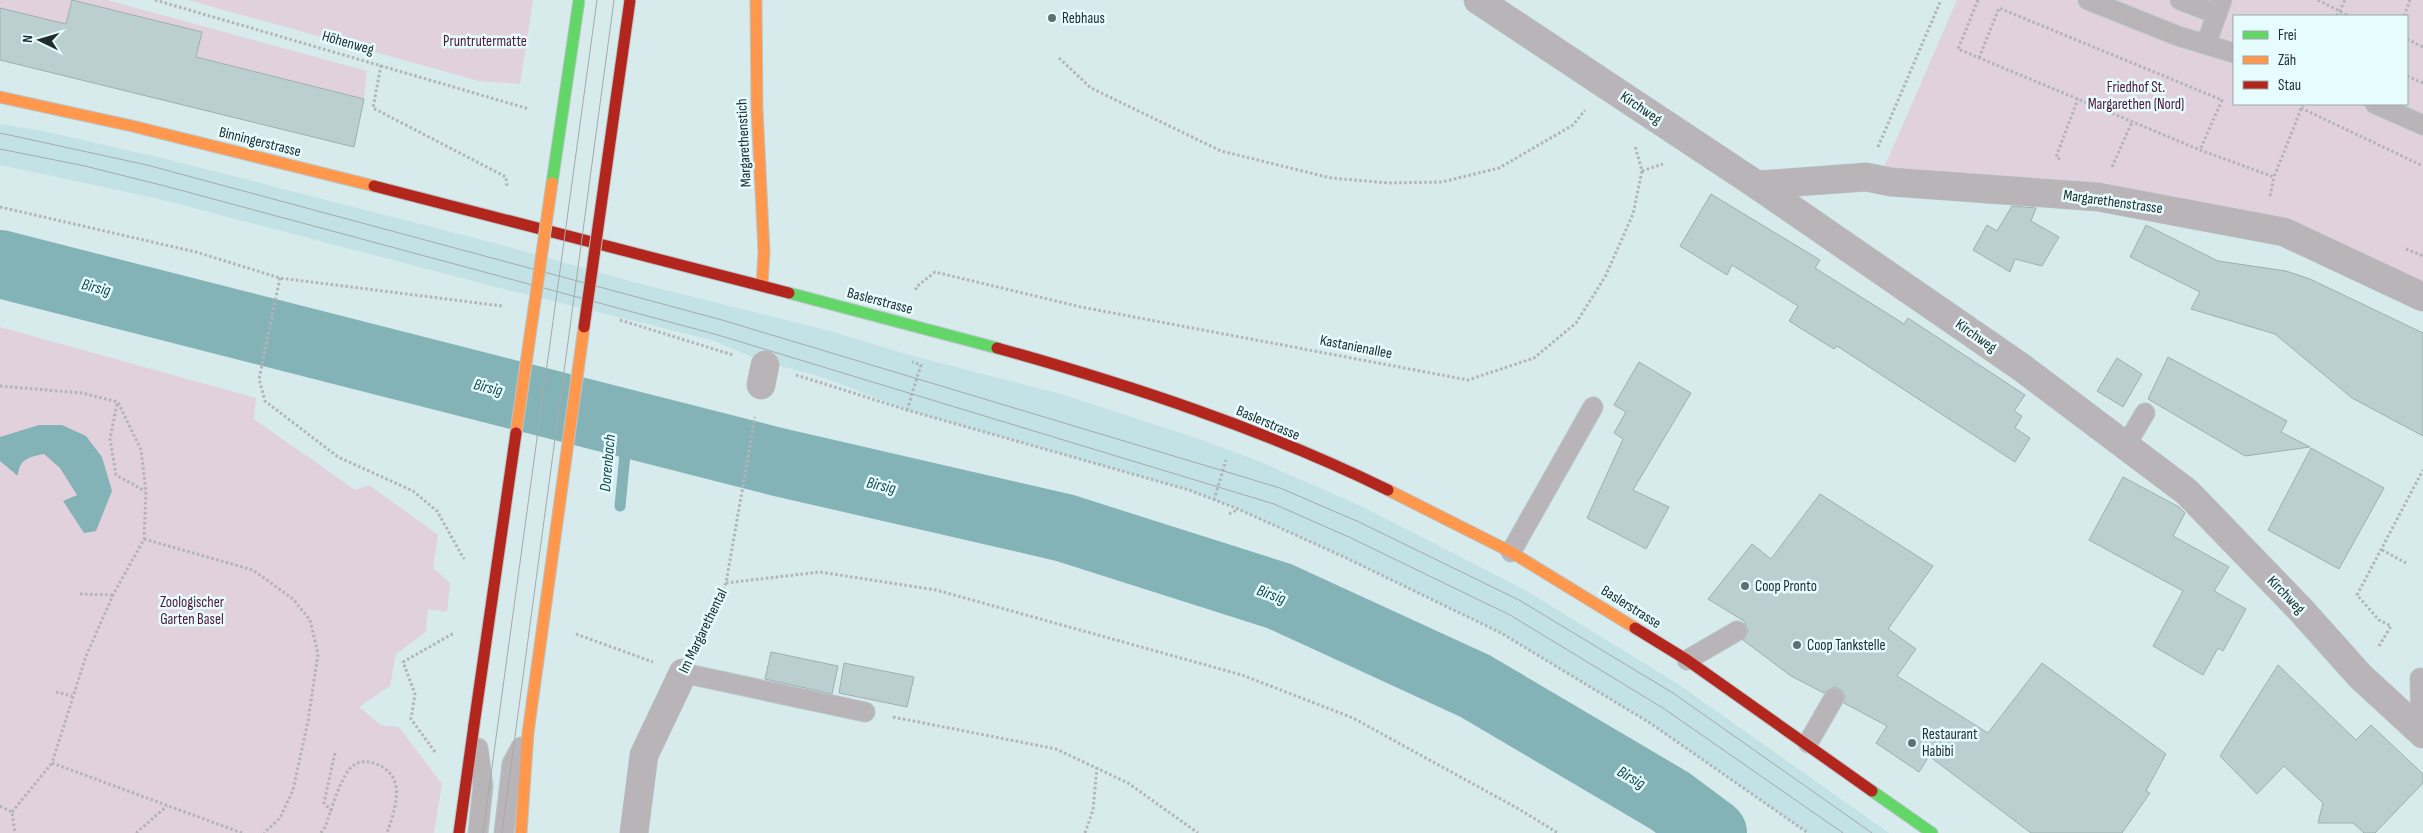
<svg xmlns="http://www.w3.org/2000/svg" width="2423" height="833" font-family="'Sofia Sans Condensed',sans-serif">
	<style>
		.built { fill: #c2e2e5 }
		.green { fill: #e1d1dd; fill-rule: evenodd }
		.water { fill: #84b3b7 }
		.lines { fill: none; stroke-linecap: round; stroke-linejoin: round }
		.stream { stroke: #84b3b7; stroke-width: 11 }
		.river { stroke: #84b3b7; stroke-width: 68 }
		.building { fill: #bbcfd1; stroke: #9fafb0 }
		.lane-casing { stroke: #b8c6c8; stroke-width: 21 }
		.street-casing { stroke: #b8c6c8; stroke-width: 29 }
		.fast-casing { stroke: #b8c6c8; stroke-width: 13 }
		.slow-casing { stroke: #b8c6c8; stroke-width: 13 }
		.jam-casing { stroke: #b8c6c8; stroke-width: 13 }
		.path { stroke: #b2b4b6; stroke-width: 3; stroke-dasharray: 2.5 2.5; stroke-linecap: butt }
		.lane { stroke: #b8b4b8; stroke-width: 19 }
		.street { stroke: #b8b4b8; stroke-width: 28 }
		.fast { stroke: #63d668; stroke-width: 11 }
		.slow { stroke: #ff974d; stroke-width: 11 }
		.jam { stroke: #b3261e; stroke-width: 11 }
		.tram { stroke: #a5aaac; stroke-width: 1 }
		.fast-bridge-casing { stroke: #b8c6c8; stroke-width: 13; stroke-linecap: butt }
		.slow-bridge-casing { stroke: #b8c6c8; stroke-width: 13; stroke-linecap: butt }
		.jam-bridge-casing { stroke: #b8c6c8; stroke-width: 13; stroke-linecap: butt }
		.fast-bridge { stroke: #63d668; stroke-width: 11 }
		.slow-bridge { stroke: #ff974d; stroke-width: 11 }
		.jam-bridge { stroke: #b3261e; stroke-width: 11 }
		.poi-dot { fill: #606f71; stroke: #e7fcfe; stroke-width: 2 }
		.labels { text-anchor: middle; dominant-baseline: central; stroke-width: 5; stroke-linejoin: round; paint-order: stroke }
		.poi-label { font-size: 15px; fill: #202d2f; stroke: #e7fcfe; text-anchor: start }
		.park-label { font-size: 15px; fill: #4e1636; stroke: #e7fcfe }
		.street-label { font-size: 15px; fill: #202d2f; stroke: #e7fcfe }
		.water-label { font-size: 16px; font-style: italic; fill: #154b4f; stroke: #e7fcfe }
	</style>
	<rect width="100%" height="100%" fill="#d7eaec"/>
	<polygon class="built" points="0,124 43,131 170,160 498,244 633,282 830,331 913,356 1061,394 1205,441 1258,461 1361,506 1523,589 1678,684 1889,833 1808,833 1650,723 1501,633 1344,557 1238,509 1189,490 907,410 825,378 759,360 712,340 496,287 159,199 0,165"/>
	<g class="green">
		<polygon points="0,0 107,0 367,71 364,99 354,147 0,60"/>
		<polygon points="188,0 533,0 520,84 479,81"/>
		<path d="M1957 0H2423V293L2271 215 2061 181 1884 168ZM2234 16H2407V104H2234Z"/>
		<polygon points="0,327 256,398 254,419 355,490 369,485 438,535 433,568 450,583 447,612 428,609 426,632 396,654 390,686 359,707 381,725 399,727 442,784 434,833 0,833"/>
	</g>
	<path class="water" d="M39 425H62L86 436 102 457 112 491 96 531 84 533 63 501 77 495 60 468 44 454C29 457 19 459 18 476L0 461V437Z"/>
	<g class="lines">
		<polyline class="stream" points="620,506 628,423"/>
		<polyline class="river" points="0,264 778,462 1065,528 1279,596 1475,686 1670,801 1713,833"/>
	</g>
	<g class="building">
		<polygon points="72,0 202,32 196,57 364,99 354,147 0,60 0,8 66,24"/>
		<polygon points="1711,194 1820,260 1815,268 1904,324 1908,318 2025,395 2014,411 2022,416 2015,428 2030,438 2015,462 1837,346 1834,349 1789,321 1798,306 1732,265 1727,275 1680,246"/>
		<polygon points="2012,206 2036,208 2031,221 2059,237 2042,266 2015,259 2010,272 1973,250 1987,225 1997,231"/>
		<polygon points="2146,225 2218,261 2286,271 2310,279 2423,333 2423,436 2352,398 2275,334 2191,309 2200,292 2130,257"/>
		<polygon points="2168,357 2287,421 2281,432 2310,447 2245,456 2148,399"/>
		<polygon points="2117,358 2142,374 2123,407 2097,391"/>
		<polygon points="1639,362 1691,393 1633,490 1669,507 1646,549 1587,518 1623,439 1614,433 1626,412 1614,405"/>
		<polygon points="2311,448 2384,488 2339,569 2268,530"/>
		<polygon points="2123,477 2179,507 2185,513 2173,536 2229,567 2214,591 2246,609 2223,651 2218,648 2203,675 2153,646 2183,591 2089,540"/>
		<polygon points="1820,494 1933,566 1888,629 1916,649 1897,676 1988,733 2042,663 2166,754 2146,791 2150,793 2122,833 2031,833 1929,756 1919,772 1876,743 1887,726 1844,703 1844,693 1840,689 1834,687 1824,693 1791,676 1743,640 1748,631 1744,621 1708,599 1752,544 1771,559"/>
		<polygon points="771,652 838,666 832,694 765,679"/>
		<polygon points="844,663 914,677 907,707 839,693"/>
		<polygon points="2278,665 2356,740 2371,725 2423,774 2423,783 2375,833 2364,833 2353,823 2318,823 2323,803 2284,766 2257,794 2220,756"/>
	</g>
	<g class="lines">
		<g class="lane-casing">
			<g id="lane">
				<polyline points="2088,0 2178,36 2234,53"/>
				<polyline points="2180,0 2217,14"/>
				<polyline points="2206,44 2222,0"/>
				<polyline points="2375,104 2423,125"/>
				<polyline points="2126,445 2145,413"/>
				<polyline points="1511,552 1593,407"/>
				<polyline points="1687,660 1737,631"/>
				<polyline points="683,673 865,712"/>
				<polyline points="2420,678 2421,732"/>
				<polyline points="1808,743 1834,698"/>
				<polyline points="478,748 483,786 478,833"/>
				<polyline points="504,833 512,764 521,747"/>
			</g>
		</g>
		<g class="street-casing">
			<g id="street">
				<polyline points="1478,0 1757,185 2021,367 2187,492 2300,609 2360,676 2423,734"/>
				<polyline points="1757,185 1866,177 1891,182 2098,197 2284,232 2423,297"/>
				<polyline points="761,385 765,365"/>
				<polyline points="634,833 644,755 683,673"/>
			</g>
		</g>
		<g class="fast-casing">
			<g id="fast">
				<polyline points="789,293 997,348"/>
				<polyline points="1872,791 1932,833"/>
			</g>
		</g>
		<g class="slow-casing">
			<g id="slow">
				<polyline points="756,0 757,109 764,252 762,285"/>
				<polyline points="0,97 132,126 374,186"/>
				<polyline points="1388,490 1511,552 1635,628"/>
				<polyline points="521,833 528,733"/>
			</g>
		</g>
		<g class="jam-casing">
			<g id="jam">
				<polyline points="374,186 789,293"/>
				<path d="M997 348C1130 385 1264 429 1388 490"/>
				<polyline points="1635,628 1687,660 1872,791"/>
				<polyline points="459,833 474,725"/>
			</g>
		</g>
		<g class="path">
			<polyline points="155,0 529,109"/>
			<polyline points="1978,0 1958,49 2200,150 2274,177 2303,104"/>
			<polyline points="2318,0 2349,16"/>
			<polyline points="2337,16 2345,0"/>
			<polyline points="2404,16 2410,0"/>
			<polyline points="2407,39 2423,47"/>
			<polyline points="1059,58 1091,88 1221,151 1331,178 1389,183 1442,182 1499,168 1573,125 1585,110"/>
			<polyline points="1979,58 1999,8 2222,100 2200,150"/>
			<polyline points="381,65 373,108 506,177 507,187"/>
			<polyline points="2407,76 2423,83"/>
			<polyline points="2301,108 2423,166"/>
			<polyline points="1878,147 1941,0"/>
			<polyline points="2060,159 2056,157 2078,99"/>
			<polyline points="2112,167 2132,122"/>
			<polyline points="1642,171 1663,164"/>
			<polyline points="2270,196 2274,177"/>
			<polyline points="0,207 196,252 280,278 502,306"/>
			<polyline points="2406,249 2423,256"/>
			<polyline points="280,278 259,379 265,401 338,457 413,491 437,511 464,559"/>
			<polyline points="916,290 916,287 935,272 1081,307 1468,380 1534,358 1576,323 1605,277 1633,214 1642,171 1635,146"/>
			<polyline points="620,320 733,355"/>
			<polyline points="796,375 907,410 1189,490 1238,509 1344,557 1501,633 1650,723 1808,833"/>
			<polyline points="0,386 82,393 118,402 141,450 146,492 144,539 113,595 86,656 52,763 242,833"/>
			<polyline points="117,404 110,439 116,475 145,491"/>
			<polyline points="907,410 921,365 912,362"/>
			<polyline points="1214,500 1226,460"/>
			<polyline points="1229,514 1237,510"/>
			<polyline points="144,539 253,570 293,599 310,620 318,654 308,721 293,790 280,818 264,833"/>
			<polyline points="2382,550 2406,563"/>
			<polyline points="726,583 820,572 936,590 1242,675 1353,718 1517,808 1558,833"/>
			<polyline points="80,594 113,595"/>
			<polyline points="576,634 653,662"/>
			<polyline points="697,644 726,583 755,417"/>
			<polyline points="2379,646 2391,626 2379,620 2357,595 2423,470"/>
			<polyline points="56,692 72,696"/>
			<polyline points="893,717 1056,749 1128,783 1198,833"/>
			<polyline points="435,752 411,719 415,694 403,662 454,633"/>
			<polyline points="0,806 12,812 15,833"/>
			<polyline points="332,811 324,803 335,753"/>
			<polyline points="12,812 52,763"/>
			<polyline points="136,833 167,806"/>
			<path d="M321 833 325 827C331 812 341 773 354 765 361 760 368 761 376 764 408 776 395 809 387 833"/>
			<polyline points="1085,833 1093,810 1097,767"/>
		</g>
		<use href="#lane" class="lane"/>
		<use href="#street" class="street"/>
		<use href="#fast" class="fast"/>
		<use href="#slow" class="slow"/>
		<use href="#jam" class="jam"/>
		<g class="tram">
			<polyline points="0,133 147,165 722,320 1280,488 1359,522 1519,600 1673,693 1872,833"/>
			<polyline points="0,149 85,166 165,186 718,335 1274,504 1351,538 1510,615 1663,708 1843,833"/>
			<polyline points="483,833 597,0"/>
			<polyline points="502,833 614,0"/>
		</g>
		<g class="fast-bridge-casing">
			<polyline id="fast-bridge" points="552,183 579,0"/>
		</g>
		<g class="slow-bridge-casing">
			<g id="slow-bridge">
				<polyline points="516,433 552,183"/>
				<polyline points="528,733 584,327"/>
			</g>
		</g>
		<g class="jam-bridge-casing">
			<g id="jam-bridge">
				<polyline points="584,327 630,0"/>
				<polyline points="474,725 516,433"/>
			</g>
		</g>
		<use href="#fast-bridge" class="fast-bridge"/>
		<use href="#slow-bridge" class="slow-bridge"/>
		<use href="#jam-bridge" class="jam-bridge"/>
	</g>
	<g class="poi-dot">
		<circle cx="1052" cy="18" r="5"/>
		<circle cx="1745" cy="586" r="5"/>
		<circle cx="1797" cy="645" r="5"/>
		<circle cx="1912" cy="743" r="5"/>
	</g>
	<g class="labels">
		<g class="poi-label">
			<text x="1062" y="18">Rebhaus</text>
			<text x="1755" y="586">Coop Pronto</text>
			<text x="1807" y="645">Coop Tankstelle</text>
			<text x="1922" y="734">Restaurant<tspan x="1922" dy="17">Habibi</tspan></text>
		</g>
		<g class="park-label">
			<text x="485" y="41">Pruntrutermatte</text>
			<text x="2136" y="87">Friedhof St.<tspan x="2136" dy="17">Margarethen (Nord)</tspan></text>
			<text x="192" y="602">Zoologischer<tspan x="192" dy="17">Garten Basel</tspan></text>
		</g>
		<g class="street-label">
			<text transform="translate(348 43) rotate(16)">Höhenweg</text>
			<text transform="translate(1641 108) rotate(34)">Kirchweg</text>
			<text transform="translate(260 142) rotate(14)">Binningerstrasse</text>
			<text transform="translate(744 143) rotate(-93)">Margarethenstich</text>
			<text transform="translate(2113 202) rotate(8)">Margarethenstrasse</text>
			<text transform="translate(880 301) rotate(15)">Baslerstrasse</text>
			<text transform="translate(1976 336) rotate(35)">Kirchweg</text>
			<text transform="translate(1356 347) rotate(11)">Kastanienallee</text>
			<text transform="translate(1268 423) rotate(23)">Baslerstrasse</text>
			<text transform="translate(2286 595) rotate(46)">Kirchweg</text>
			<text transform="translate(1631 607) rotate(32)">Baslerstrasse</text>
			<text transform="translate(703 631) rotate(-64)">Im Margarethental</text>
		</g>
		<g class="water-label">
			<text transform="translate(96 288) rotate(14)">Birsig</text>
			<text transform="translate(488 388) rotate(14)">Birsig</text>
			<text transform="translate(608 463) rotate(-85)">Dorenbach</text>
			<text transform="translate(881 486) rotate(13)">Birsig</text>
			<text transform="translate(1271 595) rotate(20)">Birsig</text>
			<text transform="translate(1631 778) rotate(30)">Birsig</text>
		</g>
	</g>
	<rect x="2233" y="15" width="175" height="90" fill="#e7fcfe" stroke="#97a9ab"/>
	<rect x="2243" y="31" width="25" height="8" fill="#63d668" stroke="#97a9ab"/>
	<text x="2278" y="40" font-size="15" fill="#202d2f">Frei</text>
	<rect x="2243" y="56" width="25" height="8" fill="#ff974d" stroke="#97a9ab"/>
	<text x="2278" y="65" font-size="15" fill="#202d2f">Zäh</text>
	<rect x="2243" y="81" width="25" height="8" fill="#b3261e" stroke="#97a9ab"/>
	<text x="2278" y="90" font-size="15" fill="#202d2f">Stau</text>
	<g transform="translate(40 40) rotate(275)" stroke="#e7fcfe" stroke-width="4" paint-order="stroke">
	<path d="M0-4L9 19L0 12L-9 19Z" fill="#202d2f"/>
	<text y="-8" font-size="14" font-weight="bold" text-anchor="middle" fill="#202d2f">N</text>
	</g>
</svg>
